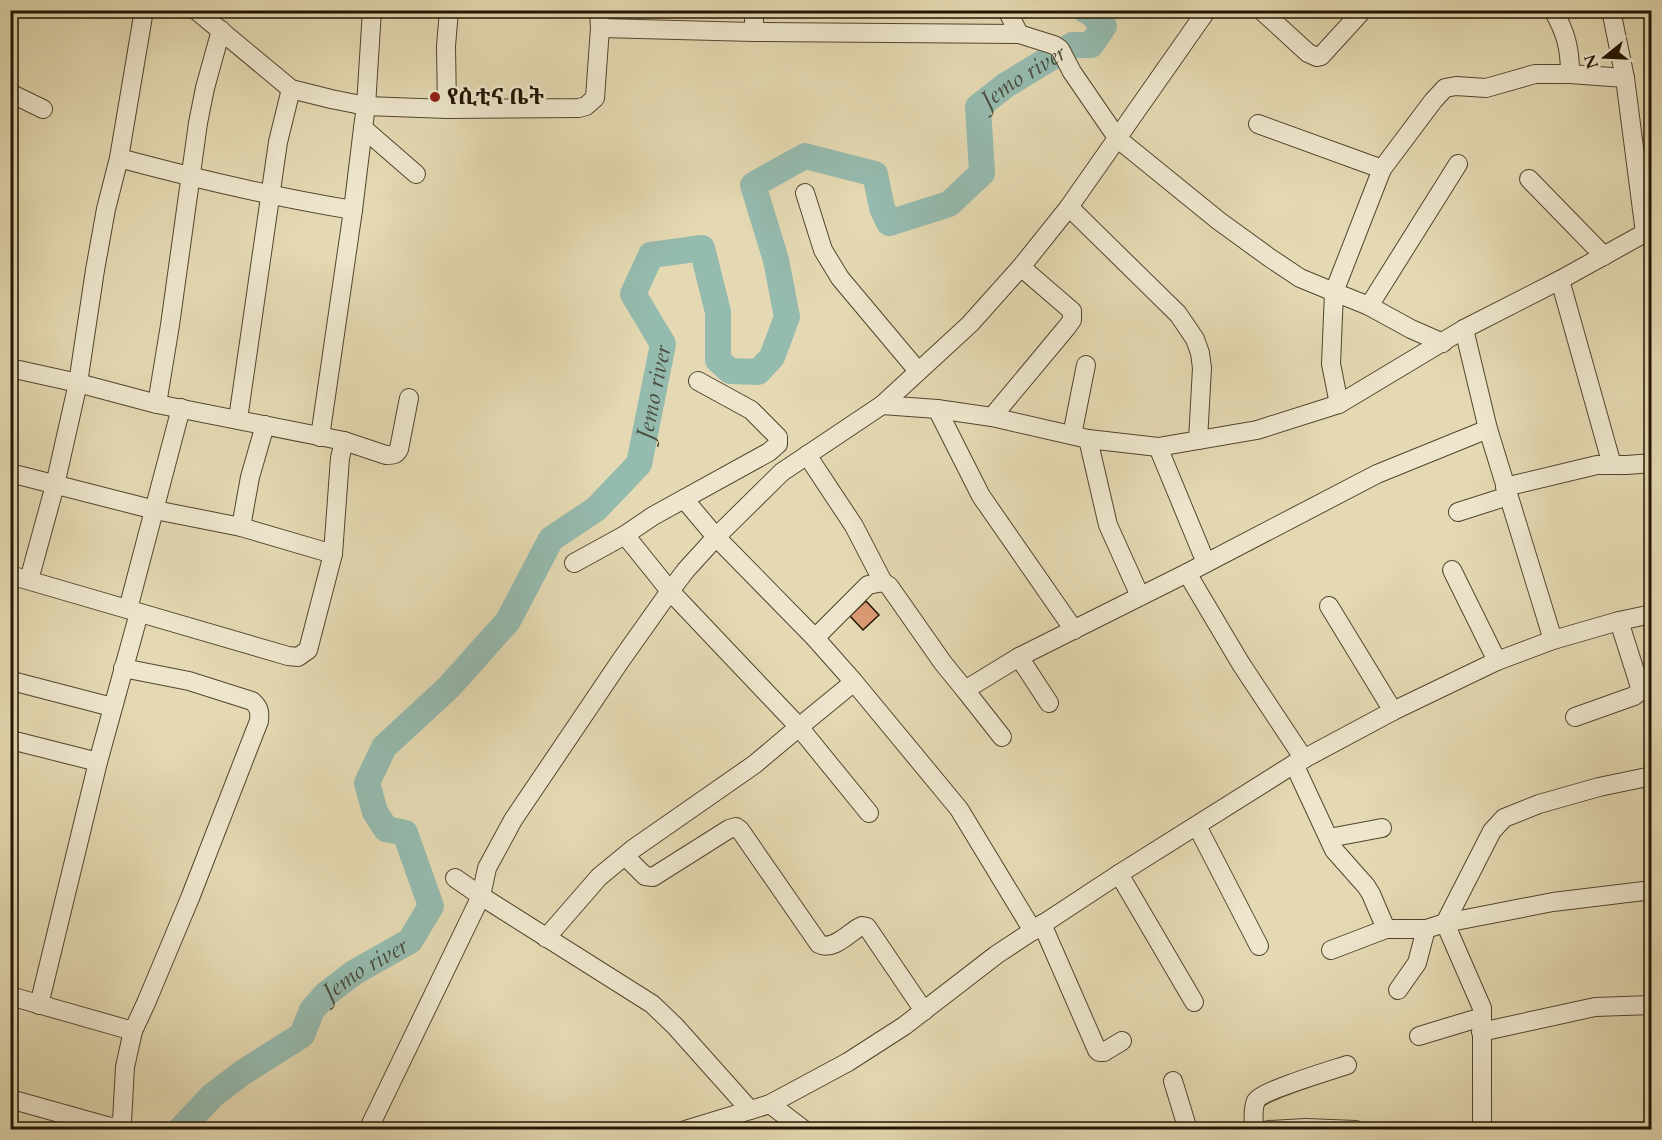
<svg xmlns="http://www.w3.org/2000/svg" width="1662" height="1140" font-family="Cardo,'Noto Serif Ethiopic',serif">
	<style>
		.lines { fill: none; stroke-linecap: round; stroke-linejoin: round }
		.river { stroke: #95baae; stroke-width: 26 }
		.building { fill: #da9a74; stroke: #221403; stroke-width: 1.5 }
		.minor-casing { stroke: #52452f; stroke-width: 20 }
		.minor { stroke: #ede6cd; stroke-width: 18 }
		.poi-dot { fill: #8f2418; stroke: #ede6cd; stroke-width: 2 }
		.labels { text-anchor: middle; dominant-baseline: central; stroke-width: 5; stroke-linejoin: round; paint-order: stroke }
		.poi-label { font-size: 22px; font-weight: bold; fill: #221403; stroke: #ede6cd; text-anchor: start }
		.water-label { font-size: 24px; font-style: italic; fill: #4a4e3f; stroke: #ede6cd }
	</style>
	<rect width="100%" height="100%" fill="#e4d9b2"/>
	<filter id="stains"><feTurbulence type="fractalNoise" baseFrequency=".00333" numOctaves="4"/><feColorMatrix values="0 0 0 0 .2 0 0 0 0 .09 0 0 0 0 .02 0 0 0 .5 -.17"/></filter>
	<radialGradient id="worn" r=".72"><stop offset=".6" stop-color="#630" stop-opacity="0"/><stop offset="1" stop-color="#630" stop-opacity=".3"/></radialGradient>
	<g class="lines">
		<path class="river" id="s1" d="M180 1130 213 1095 242 1073 302 1035 312 1010 326 994 355 972 410 941 431 906 405 833 386 829 375 812 367 783 384 747 449 687 508 621 551 539 596 509 639 464 663 344 633 294 651 255 702 248 718 312V360L730 371 758 372 772 357 787 317 776 260 753 185 805 156 875 174 882 208 889 223 949 204 982 173 978 107 1006 85 1072 45H1091L1104 26 1091 13 1085 10"/>
	</g>
	<polygon class="building" points="866,601 879,615 863,630 850,616"/>
	<g class="lines">
		<g class="minor-casing">
			<g id="minor">
				<polyline points="196,10 291,89 331,99 366,106 447,109 579,108 586,106 595,98 600,28 599,10"/>
				<polyline points="372,10 366,106 363,128 416,174"/>
				<polyline points="1007,10 1019,34"/>
				<polyline points="1261,10 1308,53 1317,57 1321,56 1363,10"/>
				<path d="M1553 10C1566 33 1570 48 1570 74"/>
				<polyline points="1611,10 1625,78 1645,233"/>
				<polyline points="600,28 754,32 1019,34 1054,45 1060,49 1072,72 1118,139 1219,221 1270,258 1300,278 1334,292 1331,364 1339,404"/>
				<polyline points="754,32 754,10"/>
				<polyline points="10,93 43,109"/>
				<polyline points="447,109 446,46 449,10"/>
				<polyline points="1258,124 1382,169"/>
				<path d="M119 158C197 179 274 197 353 210"/>
				<polyline points="1529,179 1604,256"/>
				<polyline points="805,193 823,250 840,278 918,371"/>
				<polyline points="1069,207 1178,314 1195,339 1200,353 1202,368 1198,440"/>
				<polyline points="1560,280 1612,465"/>
				<polyline points="1369,306 1334,292 1382,169 1433,101 1445,88 1456,86 1486,88 1535,74 1570,74 1625,78"/>
				<polyline points="1464,329 1488,429 1553,640"/>
				<polyline points="1443,343 1411,329 1369,306 1458,164"/>
				<path d="M10 368 78 383 157 404 344 441 386 455C393 455 396 455 399 449L409 398"/>
				<polyline points="157,404 170,325 198,123 205,88 221,30"/>
				<polyline points="937,409 981,496 1074,630"/>
				<polyline points="992,417 1067,327 1072,320 1072,311 1021,267"/>
				<polyline points="238,419 278,142 291,89"/>
				<polyline points="1072,435 1086,365"/>
				<polyline points="320,437 353,210 363,128"/>
				<polyline points="1088,439 1108,525 1140,596"/>
				<polyline points="1158,447 1088,439 992,417 937,409 882,405 970,324 1021,267 1069,207 1207,10"/>
				<polyline points="807,455 854,526 883,582"/>
				<polyline points="10,473 155,510 241,527 333,554"/>
				<polyline points="1505,487 1597,465 1627,465 1652,463"/>
				<polyline points="684,499 716,537 782,472 882,405"/>
				<polyline points="1458,512 1508,496"/>
				<polyline points="241,527 250,477 265,425"/>
				<polyline points="574,563 625,535 653,516 769,452 778,444 778,437 751,410 698,381"/>
				<polyline points="1206,563 1158,447 1257,430 1339,404 1464,329 1560,280 1652,229"/>
				<polyline points="1452,570 1497,661"/>
				<polyline points="1187,573 1241,664 1304,759"/>
				<polyline points="10,575 288,656 298,657 308,650 333,554 340,458 344,441"/>
				<polyline points="29,580 55,485 78,383 95,270 106,209 119,158 144,10"/>
				<polyline points="1329,606 1393,711"/>
				<polyline points="128,609 181,408"/>
				<polyline points="815,638 868,585 883,582 889,586 943,663 965,690 1019,657 1187,573 1377,474 1488,429"/>
				<polyline points="1019,657 1049,703"/>
				<polyline points="12,681 112,707"/>
				<polyline points="854,682 799,727 869,813"/>
				<polyline points="965,690 1002,737"/>
				<polyline points="1575,717 1634,696 1640,691 1639,684 1619,621"/>
				<polyline points="10,742 15,741 98,762"/>
				<polyline points="1294,764 1334,850 1366,886 1371,894 1386,929 1426,929 1445,923 1553,902 1652,890"/>
				<polyline points="1197,826 1259,946"/>
				<polyline points="1329,838 1382,828"/>
				<path d="M625 856 645 876 653 877 729 829 736 827 740 830 819 944C832 951 847 935 858 928L862 926 867 927 924 1011"/>
				<polyline points="1119,874 1194,1002"/>
				<polyline points="455,878 481,896 652,1004 675,1026 750,1110"/>
				<polyline points="1445,923 1492,831 1504,818 1539,804 1599,787 1652,776"/>
				<polyline points="1445,923 1482,1008 1482,1130"/>
				<polyline points="1042,924 1097,1050 1099,1052 1104,1052 1122,1041"/>
				<polyline points="546,938 599,877 633,849 755,764 799,727 670,591 625,535"/>
				<polyline points="1331,950 1386,929"/>
				<polyline points="1398,990 1417,963 1426,929"/>
				<polyline points="10,996 133,1031"/>
				<polyline points="39,1005 98,762 139,613"/>
				<polyline points="1481,1032 1595,1007 1652,1005"/>
				<polyline points="1419,1036 1482,1017"/>
				<polyline points="1173,1081 1188,1130"/>
				<path d="M10 1099 110 1127 118 1126 122 1121 125 1067 133 1031 146 1003 190 898 259 721C260 711 259 707 252 701L189 681 123 668"/>
				<polyline points="770,1104 804,1130"/>
				<polyline points="368,1130 481,896 487,868 513,820 621,660 670,591 686,570 716,537 815,638 854,682 959,809 1033,931"/>
				<polyline points="685,1130 770,1104 848,1062 904,1026 996,955 1119,874 1294,764 1393,711 1497,661 1553,640 1619,621 1652,614"/>
				<path d="M1254 1130C1254 1122 1252 1109 1256 1101 1261 1091 1332 1070 1347 1065"/>
				<polyline points="1268,1130 1306,1128 1356,1130"/>
			</g>
		</g>
		<use href="#minor" class="minor"/>
	</g>
	<circle class="poi-dot" cx="435" cy="97" r="6"/>
	<g class="labels">
		<g class="poi-label">
			<text x="447" y="97">የሲቲና ቤት</text>
		</g>
		<g class="water-label">
			<text stroke="none"><textPath href="#s1" startOffset="1962">Jemo river</textPath></text>
			<text stroke="none"><textPath href="#s1" startOffset="990">Jemo river</textPath></text>
			<text stroke="none"><textPath href="#s1" startOffset="250">Jemo river</textPath></text>
		</g>
	</g>
	<rect width="1662" height="1140" fill="none" stroke="#e4d9b2" stroke-width="36"/>
	<rect x="12" y="12" width="1638" height="1116" fill="none" stroke="#221403" stroke-width="3"/>
	<rect x="18" y="18" width="1626" height="1104" fill="none" stroke="#221403" stroke-width="1.5"/>
	<g transform="translate(1605 57) rotate(252)" stroke="#ede6cd" stroke-width="4.5" paint-order="stroke">
	<path d="M0-4.5L10 22L0 15L-10 22Z" fill="#221403"/>
	<text y="-9" font-size="16" font-weight="bold" text-anchor="middle" fill="#221403">N</text>
	</g>
	<rect width="100%" height="100%" filter="url(#stains)"/>
	<rect width="100%" height="100%" fill="url(#worn)"/>
</svg>
